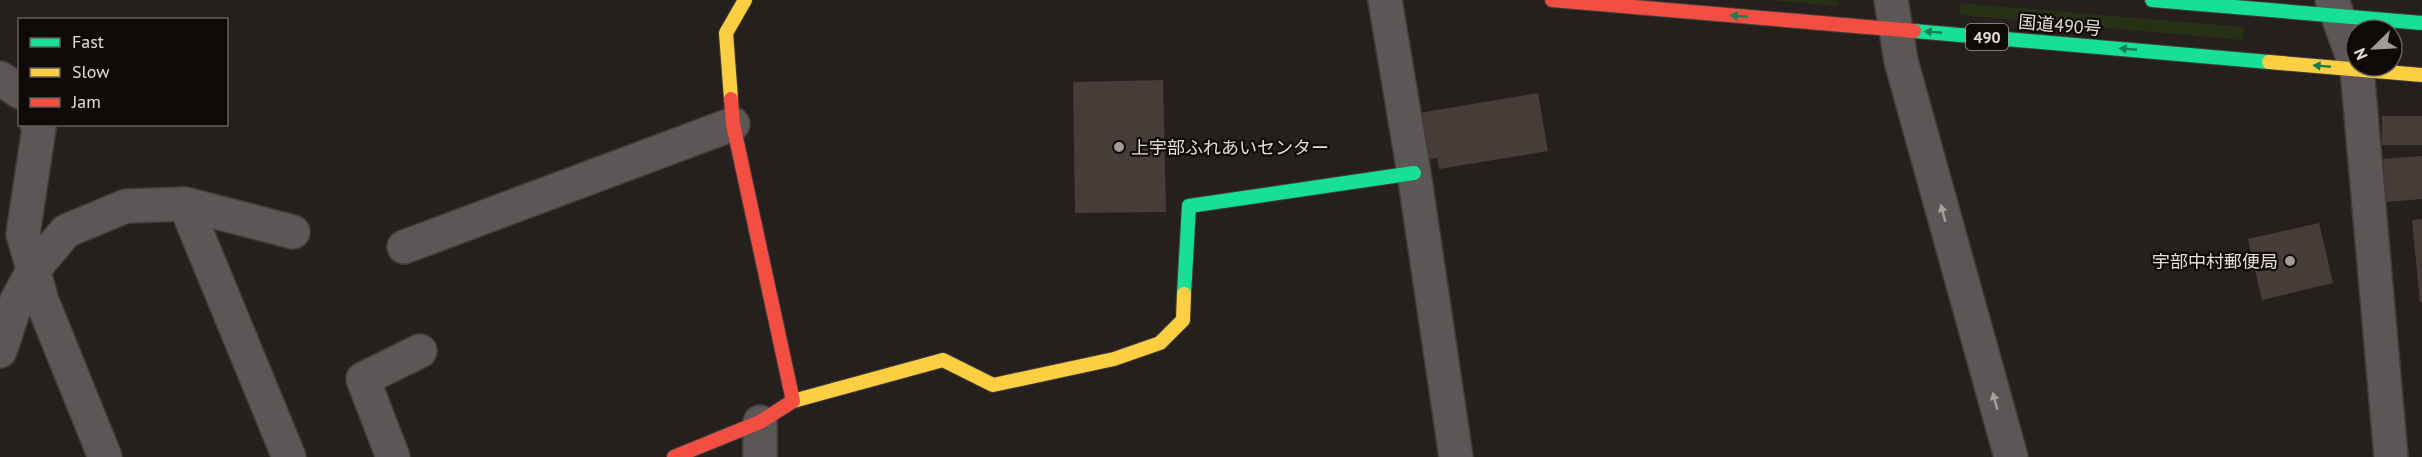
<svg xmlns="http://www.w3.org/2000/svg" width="2422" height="457" font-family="'PT Sans','Noto Sans JP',sans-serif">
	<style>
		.green { fill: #273015 }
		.building { fill: #473c37 }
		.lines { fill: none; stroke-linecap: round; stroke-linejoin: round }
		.street-casing { stroke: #413c3a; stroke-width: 36 }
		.fast-casing { stroke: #413c3a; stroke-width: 16 }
		.slow-casing { stroke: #413c3a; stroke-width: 16 }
		.jam-casing { stroke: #413c3a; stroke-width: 16 }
		.street { stroke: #5b5756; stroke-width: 33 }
		.fast { stroke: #16e098; stroke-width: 14 }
		.slow { stroke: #ffcf43; stroke-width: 14 }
		.jam { stroke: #f24e42; stroke-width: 14 }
		.oneway { fill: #128057 }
		.oneway2 { fill: #a6a09f }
		.poi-dot { fill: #a09a98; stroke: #0e0a08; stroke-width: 2 }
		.labels { text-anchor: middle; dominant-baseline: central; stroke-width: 4.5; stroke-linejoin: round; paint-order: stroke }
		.shield { fill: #0e0a08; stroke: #a39d9b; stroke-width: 1.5 }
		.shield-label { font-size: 16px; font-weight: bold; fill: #e3dcda }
		.street-label { font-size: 18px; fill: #e3dcda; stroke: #0e0a08 }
		.poi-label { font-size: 18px; fill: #e3dcda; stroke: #0e0a08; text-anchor: start }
	</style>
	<rect width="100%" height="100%" fill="#25201e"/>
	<g class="green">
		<polygon points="1766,0 1839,0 1838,6"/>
		<polygon points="1960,3 2244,27 2243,40 1960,15"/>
	</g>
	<g class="building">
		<polygon points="1163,80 1166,212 1075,213 1073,82"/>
		<polygon points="1538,93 1548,151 1439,169 1437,158 1421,161 1413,114"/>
		<rect x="2382" y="116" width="40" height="29"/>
		<polygon points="2422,156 2422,199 2386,202 2383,159"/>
		<polygon points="2422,219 2422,302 2420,302 2412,220"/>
		<polygon points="2319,223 2333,283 2262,300 2248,239"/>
	</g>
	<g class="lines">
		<g class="street-casing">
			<g id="street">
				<polyline points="1385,0 1414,173 1456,457"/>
				<polyline points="1891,0 1901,61 2011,457"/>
				<polyline points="2332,0 2357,69 2391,457"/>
				<polyline points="0,78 20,92"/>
				<polyline points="37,124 39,128 23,234 42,301 105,457"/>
				<polyline points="185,204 289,457"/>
				<polyline points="404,247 733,124"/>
				<polyline points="0,351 17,300 34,269 66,231 126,206 185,204 293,232"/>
				<polyline points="393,457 363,379 420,351"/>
				<polyline points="760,457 760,422"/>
			</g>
		</g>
		<g class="fast-casing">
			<g id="fast">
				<polyline points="2152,0 2422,23"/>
				<polyline points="1914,31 2269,62"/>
				<polyline points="1184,294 1189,206 1414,173"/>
			</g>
		</g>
		<g class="slow-casing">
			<g id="slow">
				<polyline points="2269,62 2422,75"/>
				<polyline points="731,99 726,33 745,0"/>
				<polyline points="793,401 943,360 993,385 1114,359 1160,343 1183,320 1184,294"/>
			</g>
		</g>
		<g class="jam-casing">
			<g id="jam">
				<polyline points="1552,0 1914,31"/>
				<polyline points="674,457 760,422 793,401 733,124 731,99"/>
			</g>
		</g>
		<use href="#street" class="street"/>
		<use href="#fast" class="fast"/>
		<use href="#slow" class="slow"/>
		<use href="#jam" class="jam"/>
	</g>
	<defs><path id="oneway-solid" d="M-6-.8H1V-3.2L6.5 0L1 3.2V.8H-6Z" transform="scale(1.5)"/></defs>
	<g class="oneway">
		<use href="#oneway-solid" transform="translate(1739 16) rotate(-175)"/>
		<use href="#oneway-solid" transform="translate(1933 32) rotate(-175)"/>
		<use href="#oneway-solid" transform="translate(2128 49) rotate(-175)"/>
		<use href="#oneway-solid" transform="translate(2322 66) rotate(-175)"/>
	</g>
	<g class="oneway2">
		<use href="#oneway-solid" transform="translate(1943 213) rotate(-105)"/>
		<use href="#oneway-solid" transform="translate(1995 401) rotate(-105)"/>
	</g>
	<g class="poi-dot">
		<circle cx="1119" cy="147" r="6"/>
		<circle cx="2290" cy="261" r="6"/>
	</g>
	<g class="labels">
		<rect class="shield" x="1966" y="24" width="42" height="26" rx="4.5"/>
		<g class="shield-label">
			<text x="1987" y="37">490</text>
		</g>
		<g class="street-label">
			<text transform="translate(2060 25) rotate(5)">国道490号</text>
		</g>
		<g class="poi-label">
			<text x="1131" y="147">上宇部ふれあいセンター</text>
			<text x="2278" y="261" text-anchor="end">宇部中村郵便局</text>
		</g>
	</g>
	<rect x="18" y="18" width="210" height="108" fill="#0e0a08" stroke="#635e5c" stroke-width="1.5"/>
	<rect x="30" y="38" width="30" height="9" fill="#16e098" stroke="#635e5c" stroke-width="1.5"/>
	<text x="72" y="48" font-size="18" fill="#e3dcda">Fast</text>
	<rect x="30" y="68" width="30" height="9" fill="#ffcf43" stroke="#635e5c" stroke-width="1.5"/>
	<text x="72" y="78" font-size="18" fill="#e3dcda">Slow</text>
	<rect x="30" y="98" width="30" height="9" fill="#f24e42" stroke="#635e5c" stroke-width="1.5"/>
	<text x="72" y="108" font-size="18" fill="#e3dcda">Jam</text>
	<g transform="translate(2374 48) rotate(246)"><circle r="28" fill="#0e0a08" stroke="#635e5c" stroke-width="1.5"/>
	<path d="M0-4.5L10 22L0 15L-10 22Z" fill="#a09a98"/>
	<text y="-9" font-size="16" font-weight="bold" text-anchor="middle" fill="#e3dcda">N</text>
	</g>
</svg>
